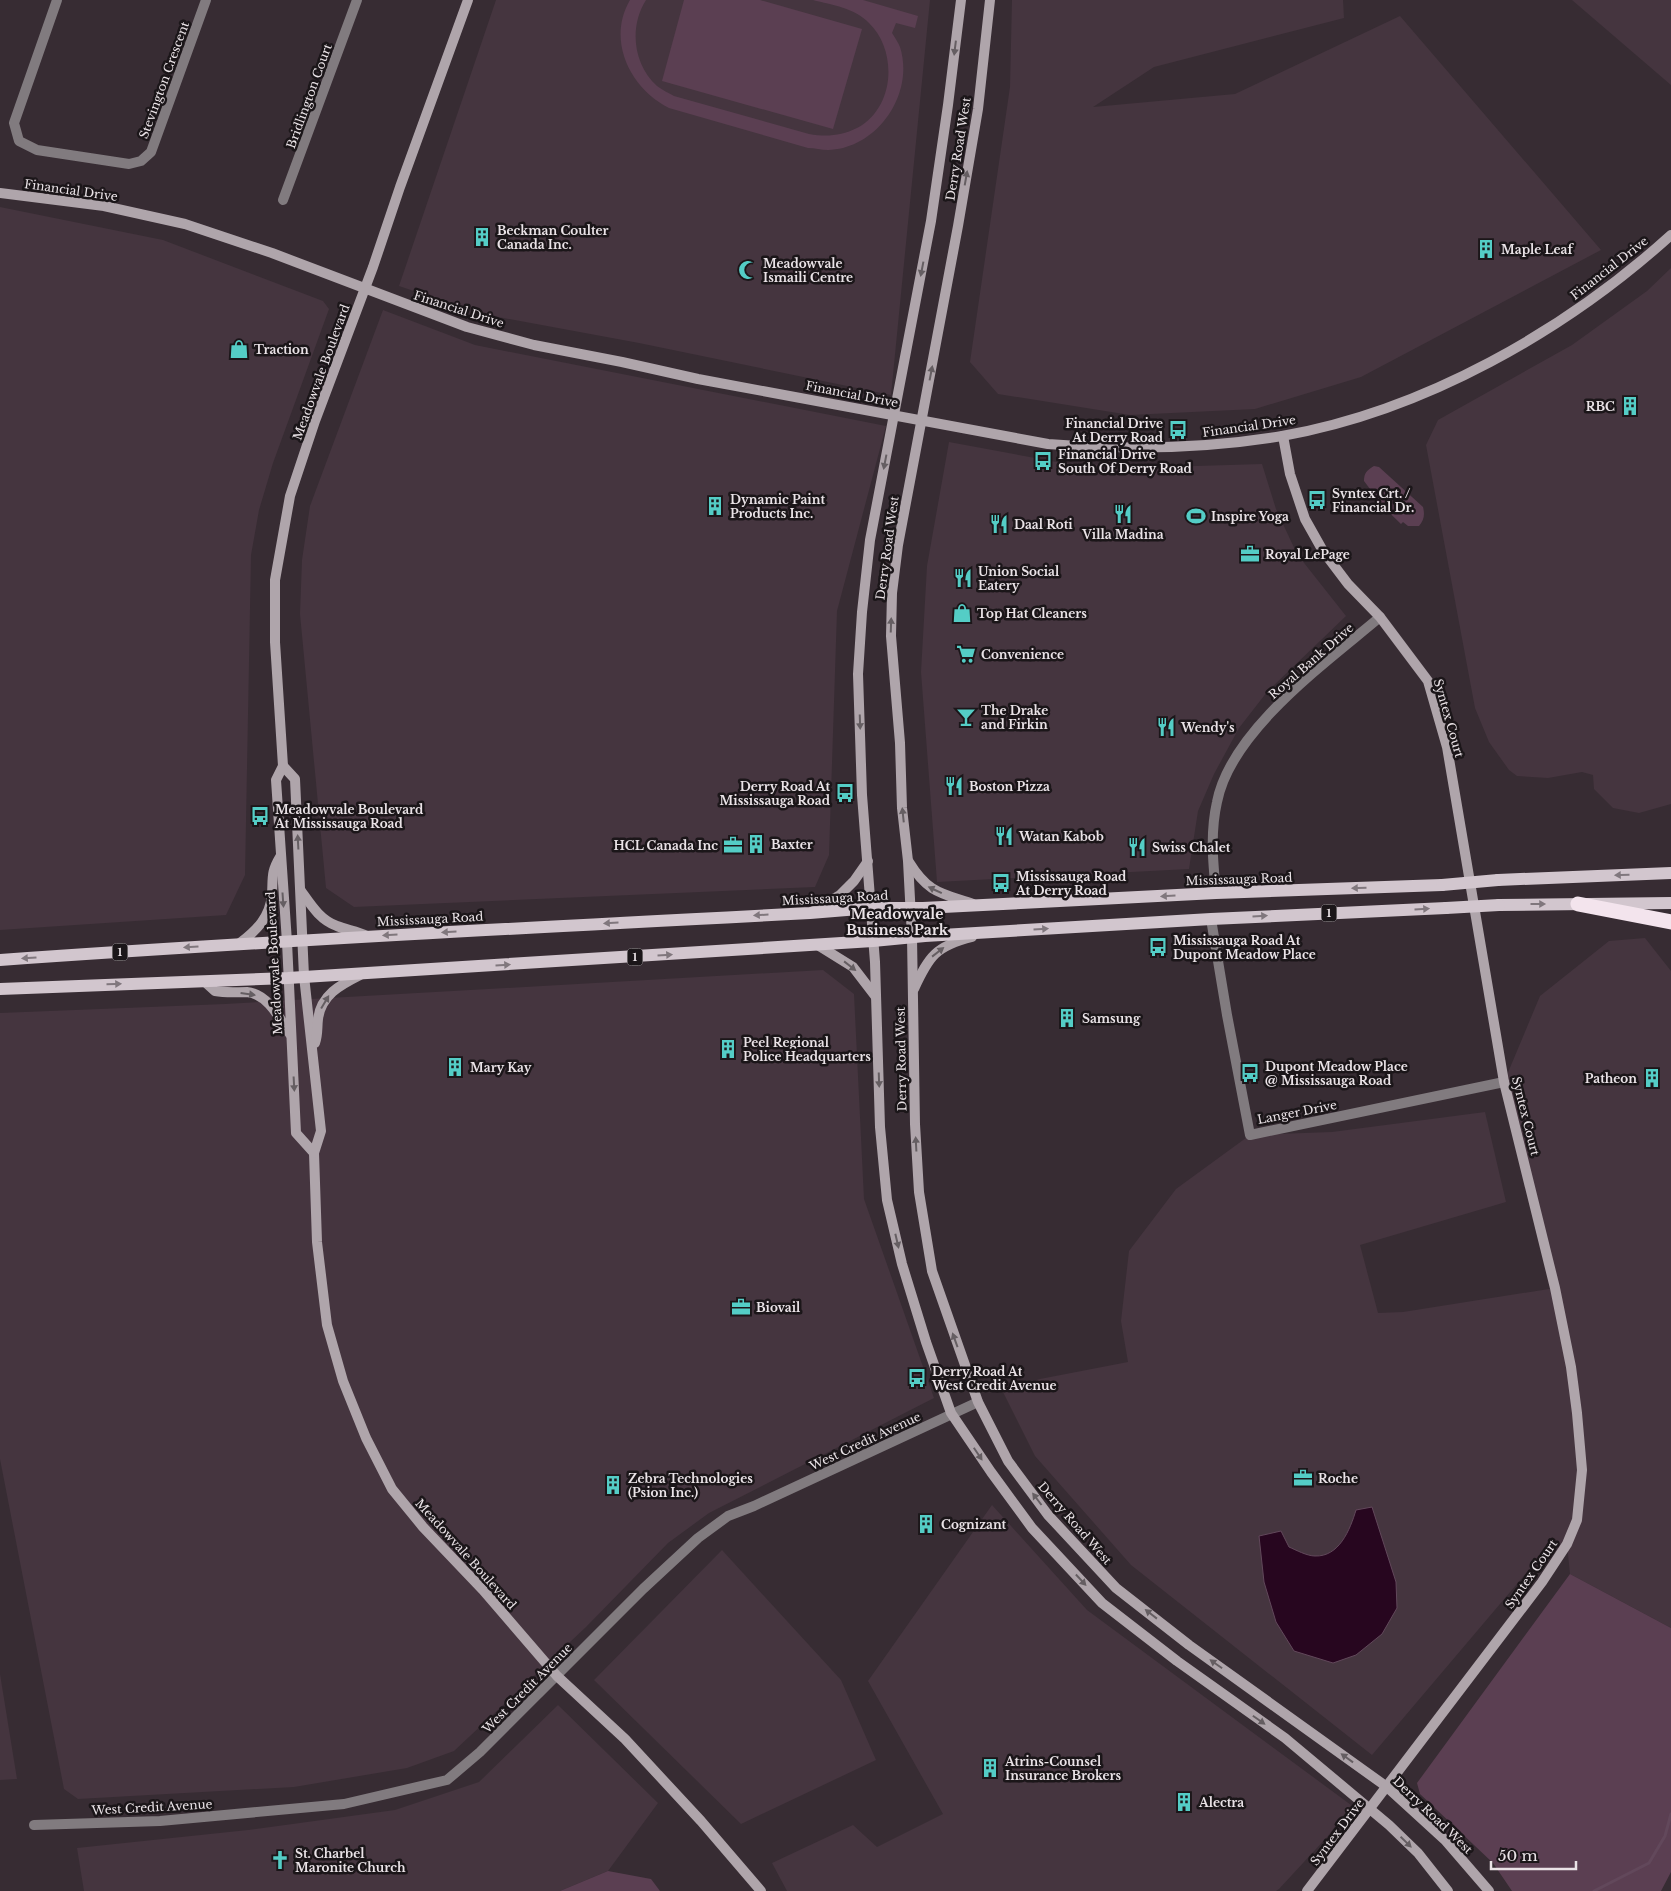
<svg xmlns="http://www.w3.org/2000/svg" width="1671" height="1891" font-family="'Libre Baskerville',serif">
	<style>
		.built { fill: #45353f }
		.green { fill: #5b3f52 }
		.water { fill: #27061f; stroke: #62485b }
		.lines { fill: none; stroke-linecap: round; stroke-linejoin: round }
		.stream { stroke: #62485b; stroke-width: 3 }
		.street { stroke: #817b7f; stroke-width: 10 }
		.secondary { stroke: #afa5ab; stroke-width: 10 }
		.primary { stroke: #d2c6ce; stroke-width: 12 }
		.highway { stroke: #f3e4ed; stroke-width: 15 }
		.primary-bridge { stroke: #d2c6ce; stroke-width: 12 }
		.oneway { fill: #655e62 }
		.oneway2 { fill: #80777d }
		.labels { text-anchor: middle; dominant-baseline: central; stroke-width: 5; stroke-linejoin: round; paint-order: stroke }
		.shield { fill: #1b1619; stroke: #aca6a9; stroke-width: 1 }
		.shield-label { font-size: 11px; font-weight: bold; fill: #eae3e7 }
		.street-label { font-size: 12px; fill: #eae3e7; stroke: #1b1619 }
		.poi-label { font-size: 12px; font-weight: bold; fill: #eae3e7; stroke: #1b1619; text-anchor: start }
		.neighbourhood-label { font-size: 14px; font-weight: bold; fill: #eae3e7; stroke: #1b1619 }
	</style>
	<rect width="100%" height="100%" fill="#372c33"/>
	<g class="built">
		<polygon points="496,0 930,0 891,395 639,343 482,314 399,286"/>
		<polygon points="1012,0 1343,0 1344,18 1154,67 1093,107 1235,94 1400,16 1601,250 1361,377 1255,409 1130,415 998,394 970,362 1010,87"/>
		<polygon points="1572,0 1671,0 1671,85"/>
		<polygon points="0,207 163,240 323,301 329,309 273,463 259,510 251,555 245,875 226,915 0,930"/>
		<polygon points="1671,268 1671,804 1639,813 1613,808 1594,789 1593,775 1582,772 1548,778 1517,776 1509,770 1489,742 1475,708 1426,445 1438,420 1572,345 1647,291"/>
		<polygon points="383,310 475,345 886,426 837,611 829,855 815,887 354,907 326,888 300,614 302,560 310,506"/>
		<polygon points="949,442 1062,463 1163,467 1262,464 1276,509 1297,554 1346,616 1267,692 1239,728 1214,774 1198,811 1189,869 937,882 921,672 927,566"/>
		<polygon points="1645,938 1671,971 1671,1628 1570,1574 1567,1544 1528,1571 1372,1755 1131,1565 1035,1456 1002,1390 1040,1379 1128,1362 1121,1321 1129,1251 1176,1189 1250,1135 1332,1132 1485,1112 1506,1202 1360,1245 1378,1313 1403,1312 1555,1288 1504,1082 1540,996 1609,941"/>
		<polygon points="823,970 854,994 864,1199 934,1398 709,1513 668,1543 586,1627 454,1751 407,1768 294,1787 78,1799 64,1789 0,1459 0,1013 225,1004"/>
		<polygon points="992,1505 1087,1610 1351,1805 1328,1836 1279,1889 1276,1891 787,1891 772,1863 853,1825 877,1847 943,1814 868,1681"/>
		<polygon points="722,1550 841,1680 876,1760 741,1824 594,1680"/>
		<polygon points="0,1674 17,1779 0,1780"/>
		<polygon points="558,1705 658,1803 608,1871 560,1891 84,1891 77,1848 248,1830 395,1810 479,1782"/>
	</g>
	<g class="green">
		<path d="M630 0H646C629 27 633 64 657 86 662 90 669 93 674 96L809 134C826 137 841 136 857 128 895 108 898 51 869 23 855 8 832 5 813 0H863L918 16 915 28 896 23 892 33C895 38 898 42 900 47 915 94 877 149 828 150 821 150 815 148 808 148L669 108C631 89 606 41 630 0Z"/>
		<polygon points="684,0 760,0 862,29 833,129 662,81"/>
		<path d="M1374 466 1379 467 1423 507C1425 515 1424 520 1419 526H1408L1403 522 1401 524 1367 491 1370 489 1364 481C1364 473 1367 470 1374 466Z"/>
		<polygon points="1570,1574 1671,1628 1671,1872 1661,1891 1512,1891 1493,1863 1420,1794 1417,1783"/>
		<polygon points="608,1871 651,1879 660,1891 560,1891"/>
	</g>
	<path class="water" d="M1372 1507 1396 1582 1397 1608 1382 1634 1356 1655 1333 1663 1294 1651 1276 1622 1264 1582 1259 1536 1281 1531 1289 1547C1296 1550 1307 1556 1315 1556 1339 1557 1350 1530 1356 1510Z"/>
	<g class="lines">
		<polyline class="stream" points="1594,1891 1649,1863 1665,1836 1671,1814"/>
		<g class="street">
			<polyline points="57,0 14,123 19,141 37,150 129,164 141,161 151,152 206,0"/>
			<polyline points="283,200 357,0"/>
			<path d="M1216 893C1213 863 1210 833 1217 802 1231 730 1327 662 1380 617"/>
			<polyline points="1211,919 1227,1015 1250,1135 1504,1082"/>
			<polyline points="34,1825 160,1821 344,1804 447,1780 480,1752 643,1589 698,1538 728,1516 754,1506 978,1402"/>
		</g>
		<g class="secondary">
			<polyline points="961,0 948,105 931,221 870,540 862,612 858,674 862,795 875,962 880,1127 887,1200 902,1264 926,1342 951,1413 991,1472 1032,1528 1102,1603 1177,1661 1285,1738 1389,1825 1418,1853 1448,1891"/>
			<polyline points="990,0 978,109 958,226 898,545 892,593 891,636 900,743 902,808 908,861 912,937 915,1124 919,1192 932,1271 978,1402 1008,1461 1048,1515 1116,1588 1189,1645 1387,1787 1445,1840 1489,1891"/>
			<path d="M0 193 104 206 185 224 272 253 467 327 534 345 622 362 698 379 1048 444C1126 450 1205 449 1282 436 1424 411 1565 331 1671 235"/>
			<polyline points="1283,436 1290,474 1305,519 1323,551 1348,584 1380,617 1428,681 1447,747 1504,1082 1555,1288 1571,1367 1577,1413 1582,1470 1577,1520 1567,1544 1542,1582 1307,1891"/>
			<polyline points="283,766 295,779 304,976 321,1131 314,1153 317,1242 327,1325 343,1381 366,1438 392,1489 423,1527 483,1590 557,1676 625,1739 701,1821 761,1891"/>
			<path d="M909 862C928 893 941 893 973 904"/>
			<path d="M301 891C311 905 320 920 337 926 347 930 357 931 367 936"/>
			<polyline points="810,913 840,895 854,881 868,861"/>
			<path d="M240 943C257 930 270 917 272 895 273 877 271 872 280 857"/>
			<polyline points="816,944 853,967 876,997"/>
			<path d="M204 981 215 991C226 993 236 992 247 992 268 994 280 1019 290 1034"/>
			<path d="M914 989C929 956 936 946 972 937"/>
			<path d="M315 1043C318 1035 317 1027 318 1019 321 995 340 985 360 975"/>
			<polyline points="314,1153 296,1133 287,942 276,780 283,766 275,642 275,580 290,496 315,421 373,267 400,187 468,0"/>
		</g>
		<g class="primary">
			<polyline points="1498,880 1671,873"/>
			<polyline points="1499,905 1671,903"/>
			<path d="M0 960C270 941 540 927 810 913L871 908H923L1216 893 1442 885"/>
			<polyline points="0,989 288,978 873,941 925,936 1211,919 1446,908"/>
		</g>
		<polyline class="highway" points="1578,904 1671,922"/>
		<g class="primary-bridge">
			<polyline points="1442,885 1498,880"/>
			<polyline points="1446,908 1499,905"/>
		</g>
	</g>
	<defs><path id="oneway-solid" d="M-6-.8H1V-3.2L6.5 0L1 3.2V.8H-6Z" transform="scale(1.25)"/></defs>
	<g class="oneway">
		<use href="#oneway-solid" transform="translate(955 48) rotate(97)"/>
		<use href="#oneway-solid" transform="translate(966 178) rotate(-80)"/>
		<use href="#oneway-solid" transform="translate(922 269) rotate(101)"/>
		<use href="#oneway-solid" transform="translate(931 373) rotate(-79)"/>
		<use href="#oneway-solid" transform="translate(885 462) rotate(101)"/>
		<use href="#oneway-solid" transform="translate(891 625) rotate(-88)"/>
		<use href="#oneway-solid" transform="translate(860 722) rotate(88)"/>
		<use href="#oneway-solid" transform="translate(903 815) rotate(-96)"/>
		<use href="#oneway-solid" transform="translate(298 842) rotate(-93)"/>
		<use href="#oneway-solid" transform="translate(935 890) rotate(-155)"/>
		<use href="#oneway-solid" transform="translate(283 900) rotate(86)"/>
		<use href="#oneway-solid" transform="translate(938 952) rotate(-38)"/>
		<use href="#oneway-solid" transform="translate(850 966) rotate(38)"/>
		<use href="#oneway-solid" transform="translate(248 994) rotate(8)"/>
		<use href="#oneway-solid" transform="translate(325 1002) rotate(-59)"/>
		<use href="#oneway-solid" transform="translate(879 1080) rotate(88)"/>
		<use href="#oneway-solid" transform="translate(294 1084) rotate(87)"/>
		<use href="#oneway-solid" transform="translate(916 1144) rotate(-93)"/>
		<use href="#oneway-solid" transform="translate(897 1241) rotate(77)"/>
		<use href="#oneway-solid" transform="translate(955 1340) rotate(-110)"/>
		<use href="#oneway-solid" transform="translate(978 1454) rotate(56)"/>
		<use href="#oneway-solid" transform="translate(1037 1499) rotate(-127)"/>
		<use href="#oneway-solid" transform="translate(1081 1580) rotate(47)"/>
		<use href="#oneway-solid" transform="translate(1151 1614) rotate(-142)"/>
		<use href="#oneway-solid" transform="translate(1216 1664) rotate(-145)"/>
		<use href="#oneway-solid" transform="translate(1259 1720) rotate(35)"/>
		<use href="#oneway-solid" transform="translate(1347 1758) rotate(-144)"/>
		<use href="#oneway-solid" transform="translate(1406 1842) rotate(44)"/>
	</g>
	<g class="oneway2">
		<use href="#oneway-solid" transform="translate(1622 875) rotate(178)"/>
		<use href="#oneway-solid" transform="translate(1359 888) rotate(178)"/>
		<use href="#oneway-solid" transform="translate(1168 896) rotate(177)"/>
		<use href="#oneway-solid" transform="translate(1538 904)"/>
		<use href="#oneway-solid" transform="translate(1422 909) rotate(-3)"/>
		<use href="#oneway-solid" transform="translate(761 915) rotate(177)"/>
		<use href="#oneway-solid" transform="translate(1260 916) rotate(-3)"/>
		<use href="#oneway-solid" transform="translate(611 923) rotate(177)"/>
		<use href="#oneway-solid" transform="translate(1041 929) rotate(-4)"/>
		<use href="#oneway-solid" transform="translate(449 932) rotate(177)"/>
		<use href="#oneway-solid" transform="translate(390 935) rotate(177)"/>
		<use href="#oneway-solid" transform="translate(191 947) rotate(176)"/>
		<use href="#oneway-solid" transform="translate(665 955) rotate(-4)"/>
		<use href="#oneway-solid" transform="translate(29 958) rotate(176)"/>
		<use href="#oneway-solid" transform="translate(503 965) rotate(-3)"/>
		<use href="#oneway-solid" transform="translate(114 984) rotate(-2)"/>
	</g>
	<defs>
		<g id="building-bare" transform="scale(1.5)"><path d="M-4-6H4V6H1V3H-1V6H-4ZM-2.5-4.3h1.7v1.8h-1.7ZM.8-4.3h1.7v1.8H.8ZM-2.5-1h1.7V.8h-1.7ZM.8-1h1.7V.8H.8Z" fill="#54cdc6" stroke="#1b1619" stroke-width="2.5" paint-order="stroke"/></g>
		<g id="mosque-bare" transform="scale(1.5)"><path d="M3.5-4.9A6 6 0 1 0 3.5 4.9A5 5 0 1 1 3.5-4.9Z" fill="#54cdc6" stroke="#1b1619" stroke-width="2.5" paint-order="stroke"/></g>
		<g id="shop-bare" transform="scale(1.5)"><path d="M-5-2.5h2.3a2.7 3.5 0 0 1 5.4 0H5L5.5 6h-11ZM-1.5-2.5h3a1.5 2.3 0 0 0-3 0Z" fill="#54cdc6" stroke="#1b1619" stroke-width="2.5" paint-order="stroke"/></g>
		<g id="bus-bare" transform="scale(1.5)"><path d="M-5-6H5V4H4V6H2V4H-2V6H-4V4H-5ZM-3.5-4V0h7V-4ZM-3.5 1.2v1.5H-2V1.2ZM2 1.2v1.5H3.5V1.2Z" fill="#54cdc6" stroke="#1b1619" stroke-width="2.5" paint-order="stroke"/></g>
		<g id="restaurant-bare" transform="scale(1.5)"><path d="M-5-6h1v4h1v-4h1v4h1v-4h1v5L-1.5 .5V6h-2V.5L-5-1ZM5-6V6H3V1.5H1.5Q1.5-4 5-6Z" fill="#54cdc6" stroke="#1b1619" stroke-width="2.5" paint-order="stroke"/></g>
		<g id="stadium-bare" transform="scale(1.5)"><path d="M0-5a6.5 5 0 1 0 0 10a6.5 5 0 1 0 0-10ZM-3.5-1.8h7v3.6h-7Z" fill="#54cdc6" stroke="#1b1619" stroke-width="2.5" paint-order="stroke"/></g>
		<g id="office-bare" transform="scale(1.5)"><path d="M-6-3h4V-5.5h4V-3h4V5H-6ZM-1-4.5V-3h2v-1.5ZM-6 0V1H6V0Z" fill="#54cdc6" stroke="#1b1619" stroke-width="2.5" paint-order="stroke"/></g>
		<g id="supermarket-bare" transform="scale(1.5)"><path d="M-6-5.5h2.5l.6 2H6L4.5 2H-2.5L-4.4-4H-6ZM-1.5 3.2a1.3 1.3 0 1 0 .1 0ZM3 3.2a1.3 1.3 0 1 0 .1 0Z" fill="#54cdc6" stroke="#1b1619" stroke-width="2.5" paint-order="stroke"/></g>
		<g id="bar-bare" transform="scale(1.5)"><path d="M-6-5H6L.8 .8V4.5H3.5V6h-7V4.5H-.8V.8Z" fill="#54cdc6" stroke="#1b1619" stroke-width="2.5" paint-order="stroke"/></g>
		<g id="church-bare" transform="scale(1.5)"><path d="M-1.2-6h2.4v3.5h3.3v2.4h-3.3V6h-2.4V-.1h-3.3v-2.4h3.3Z" fill="#54cdc6" stroke="#1b1619" stroke-width="2.5" paint-order="stroke"/></g>
	</defs>
	<g fill-rule="evenodd">
		<use href="#building-bare" x="482" y="237"/>
		<use href="#building-bare" x="1486" y="249"/>
		<use href="#mosque-bare" x="748" y="270"/>
		<use href="#shop-bare" x="239" y="349"/>
		<use href="#building-bare" x="1630" y="406"/>
		<use href="#bus-bare" x="1178" y="430"/>
		<use href="#bus-bare" x="1043" y="461"/>
		<use href="#bus-bare" x="1317" y="500"/>
		<use href="#building-bare" x="715" y="506"/>
		<use href="#restaurant-bare" x="1123" y="514"/>
		<use href="#stadium-bare" x="1196" y="516"/>
		<use href="#restaurant-bare" x="999" y="524"/>
		<use href="#office-bare" x="1250" y="554"/>
		<use href="#restaurant-bare" x="963" y="578"/>
		<use href="#shop-bare" x="962" y="613"/>
		<use href="#supermarket-bare" x="966" y="654"/>
		<use href="#bar-bare" x="966" y="717"/>
		<use href="#restaurant-bare" x="1166" y="727"/>
		<use href="#restaurant-bare" x="954" y="786"/>
		<use href="#bus-bare" x="845" y="793"/>
		<use href="#bus-bare" x="260" y="816"/>
		<use href="#restaurant-bare" x="1004" y="836"/>
		<use href="#building-bare" x="756" y="844"/>
		<use href="#office-bare" x="733" y="845"/>
		<use href="#restaurant-bare" x="1137" y="847"/>
		<use href="#bus-bare" x="1001" y="883"/>
		<use href="#bus-bare" x="1158" y="947"/>
		<use href="#building-bare" x="1067" y="1018"/>
		<use href="#building-bare" x="728" y="1049"/>
		<use href="#building-bare" x="455" y="1067"/>
		<use href="#bus-bare" x="1250" y="1073"/>
		<use href="#building-bare" x="1652" y="1078"/>
		<use href="#office-bare" x="741" y="1307"/>
		<use href="#bus-bare" x="917" y="1378"/>
		<use href="#office-bare" x="1303" y="1478"/>
		<use href="#building-bare" x="613" y="1485"/>
		<use href="#building-bare" x="926" y="1524"/>
		<use href="#building-bare" x="990" y="1768"/>
		<use href="#building-bare" x="1184" y="1802"/>
		<use href="#church-bare" x="280" y="1860"/>
	</g>
	<g class="labels">
		<g class="shield">
			<rect x="1321.5" y="904.5" width="15" height="17" rx="4"/>
			<rect x="112.5" y="943.5" width="15" height="17" rx="4"/>
			<rect x="627.5" y="948.5" width="15" height="17" rx="4"/>
		</g>
		<g class="shield-label">
			<text x="1329" y="913">1</text>
			<text x="120" y="952">1</text>
			<text x="635" y="957">1</text>
		</g>
		<g class="street-label">
			<text transform="translate(164 80) rotate(-70)">Stevington Crescent</text>
			<text transform="translate(309 96) rotate(-70)">Bridlington Court</text>
			<text transform="translate(958 149) rotate(-81)">Derry Road West</text>
			<text transform="translate(71 190) rotate(8)">Financial Drive</text>
			<text transform="translate(1609 268) rotate(-38)">Financial Drive</text>
			<text transform="translate(459 309) rotate(18)">Financial Drive</text>
			<text transform="translate(321 372) rotate(-70)">Meadowvale Boulevard</text>
			<text transform="translate(852 394) rotate(11)">Financial Drive</text>
			<text transform="translate(1249 426) rotate(-8)">Financial Drive</text>
			<text transform="translate(887 548) rotate(-82)">Derry Road West</text>
			<text transform="translate(1311 661) rotate(-41)">Royal Bank Drive</text>
			<text transform="translate(1449 718) rotate(74)">Syntex Court</text>
			<text transform="translate(1239 879) rotate(-2)">Mississauga Road</text>
			<text transform="translate(835 898) rotate(-3)">Mississauga Road</text>
			<text transform="translate(430 919) rotate(-3)">Mississauga Road</text>
			<text transform="translate(274 963) rotate(-93)">Meadowvale Boulevard</text>
			<text transform="translate(901 1059) rotate(-91)">Derry Road West</text>
			<text transform="translate(1297 1112) rotate(-11)">Langer Drive</text>
			<text transform="translate(1526 1116) rotate(76)">Syntex Court</text>
			<text transform="translate(865 1441) rotate(-25)">West Credit Avenue</text>
			<text transform="translate(1075 1523) rotate(49)">Derry Road West</text>
			<text transform="translate(466 1554) rotate(48)">Meadowvale Boulevard</text>
			<text transform="translate(1531 1574) rotate(-55)">Syntex Court</text>
			<text transform="translate(527 1688) rotate(-45)">West Credit Avenue</text>
			<text transform="translate(152 1807) rotate(-3)">West Credit Avenue</text>
			<text transform="translate(1433 1815) rotate(44)">Derry Road West</text>
			<text transform="translate(1337 1832) rotate(-53)">Syntex Drive</text>
		</g>
		<g class="poi-label">
			<text x="497" y="230">Beckman Coulter<tspan x="497" dy="14">Canada Inc.</tspan></text>
			<text x="1501" y="249">Maple Leaf</text>
			<text x="763" y="263">Meadowvale<tspan x="763" dy="14">Ismaili Centre</tspan></text>
			<text x="254" y="349">Traction</text>
			<text x="1615" y="406" text-anchor="end">RBC</text>
			<text x="1163" y="423" text-anchor="end">Financial Drive<tspan x="1163" dy="14">At Derry Road</tspan></text>
			<text x="1058" y="454">Financial Drive<tspan x="1058" dy="14">South Of Derry Road</tspan></text>
			<text x="1332" y="493">Syntex Crt. /<tspan x="1332" dy="14">Financial Dr.</tspan></text>
			<text x="730" y="499">Dynamic Paint<tspan x="730" dy="14">Products Inc.</tspan></text>
			<text x="1211" y="516">Inspire Yoga</text>
			<text x="1014" y="524">Daal Roti</text>
			<text x="1123" y="534" text-anchor="middle">Villa Madina</text>
			<text x="1265" y="554">Royal LePage</text>
			<text x="978" y="571">Union Social<tspan x="978" dy="14">Eatery</tspan></text>
			<text x="977" y="613">Top Hat Cleaners</text>
			<text x="981" y="654">Convenience</text>
			<text x="981" y="710">The Drake<tspan x="981" dy="14">and Firkin</tspan></text>
			<text x="1181" y="727">Wendy's</text>
			<text x="830" y="786" text-anchor="end">Derry Road At<tspan x="830" dy="14">Mississauga Road</tspan></text>
			<text x="969" y="786">Boston Pizza</text>
			<text x="275" y="809">Meadowvale Boulevard<tspan x="275" dy="14">At Mississauga Road</tspan></text>
			<text x="1019" y="836">Watan Kabob</text>
			<text x="771" y="844">Baxter</text>
			<text x="718" y="845" text-anchor="end">HCL Canada Inc</text>
			<text x="1152" y="847">Swiss Chalet</text>
			<text x="1016" y="876">Mississauga Road<tspan x="1016" dy="14">At Derry Road</tspan></text>
			<text x="1173" y="940">Mississauga Road At<tspan x="1173" dy="14">Dupont Meadow Place</tspan></text>
			<text x="1082" y="1018">Samsung</text>
			<text x="743" y="1042">Peel Regional<tspan x="743" dy="14">Police Headquarters</tspan></text>
			<text x="1265" y="1066">Dupont Meadow Place<tspan x="1265" dy="14">@ Mississauga Road</tspan></text>
			<text x="470" y="1067">Mary Kay</text>
			<text x="1637" y="1078" text-anchor="end">Patheon</text>
			<text x="756" y="1307">Biovail</text>
			<text x="932" y="1371">Derry Road At<tspan x="932" dy="14">West Credit Avenue</tspan></text>
			<text x="628" y="1478">Zebra Technologies<tspan x="628" dy="14">(Psion Inc.)</tspan></text>
			<text x="1318" y="1478">Roche</text>
			<text x="941" y="1524">Cognizant</text>
			<text x="1005" y="1761">Atrins-Counsel<tspan x="1005" dy="14">Insurance Brokers</tspan></text>
			<text x="1199" y="1802">Alectra</text>
			<text x="295" y="1853">St. Charbel<tspan x="295" dy="14">Maronite Church</tspan></text>
		</g>
		<g class="neighbourhood-label">
			<text x="897" y="914">Meadowvale<tspan x="897" dy="16">Business Park</tspan></text>
		</g>
	</g>
	<path d="M1491 1861v8h85v-8" fill="none" stroke="#eae3e7" stroke-width="2.5"/>
	<text x="1498" y="1861" font-size="15" fill="#eae3e7" stroke="#1b1619" stroke-width="4" paint-order="stroke">50 m</text>
</svg>
